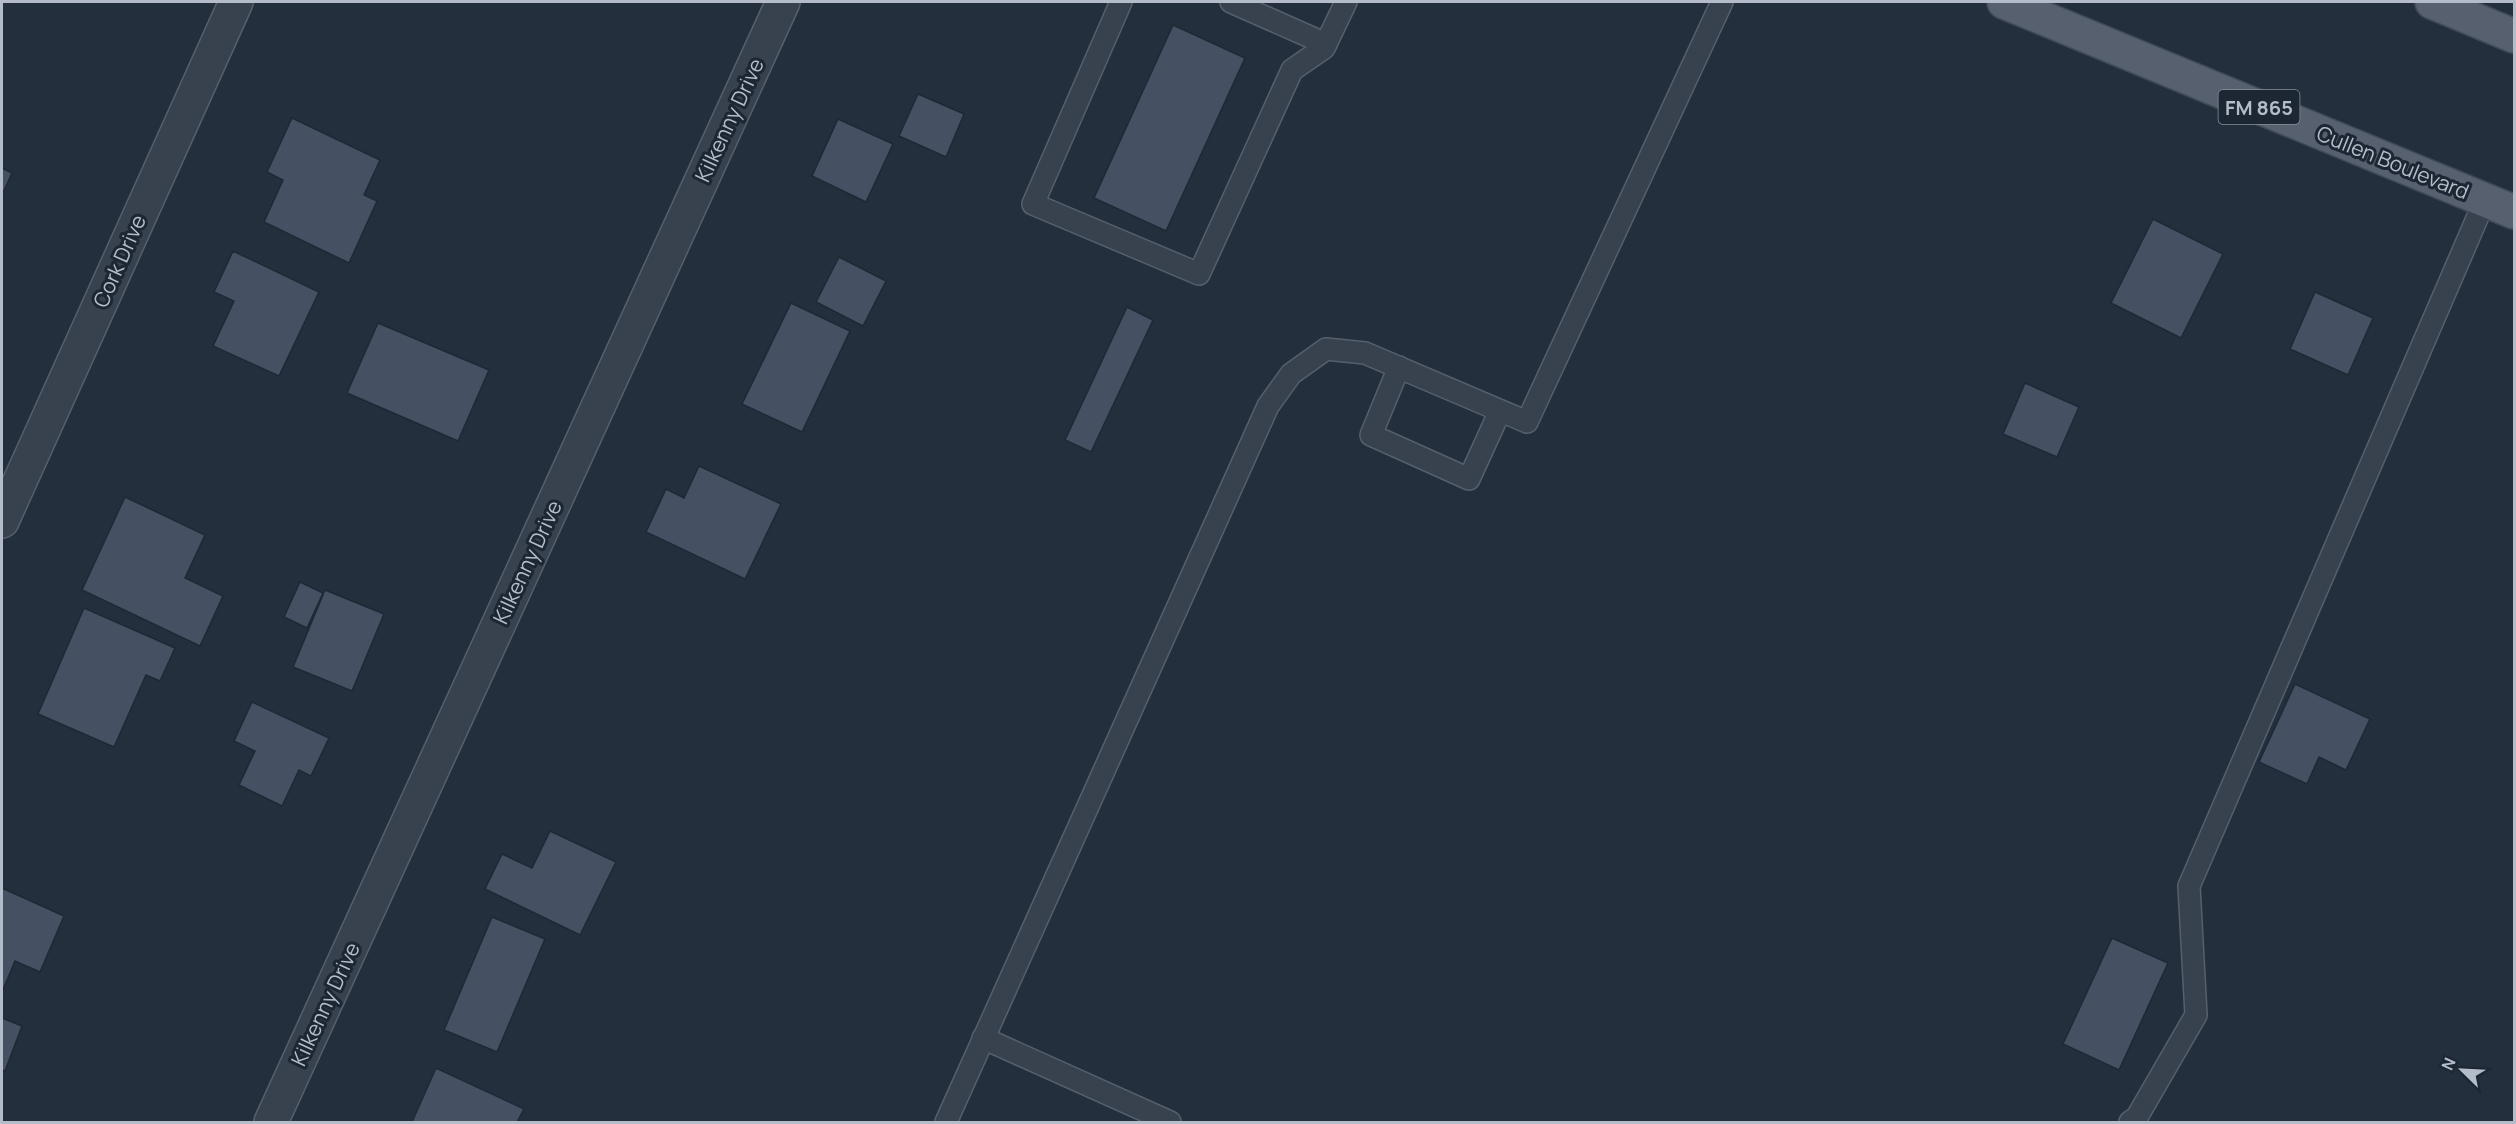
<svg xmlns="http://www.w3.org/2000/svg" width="2516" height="1124" font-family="Manrope,sans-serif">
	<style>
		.building { fill: #455162; stroke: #1f2835; stroke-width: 1.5 }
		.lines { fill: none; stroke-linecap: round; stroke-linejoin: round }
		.service-casing { stroke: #565f6c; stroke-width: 24 }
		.minor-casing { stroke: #565f6c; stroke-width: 36 }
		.primary-casing { stroke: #414a57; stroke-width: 36 }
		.service { stroke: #38414e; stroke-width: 21 }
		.minor { stroke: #38414e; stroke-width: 33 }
		.primary { stroke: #56606e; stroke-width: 33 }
		.labels { text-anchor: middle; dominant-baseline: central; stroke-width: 6; stroke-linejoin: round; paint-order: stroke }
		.shield { fill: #1d2633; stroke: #878f9c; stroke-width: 1.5 }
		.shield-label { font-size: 20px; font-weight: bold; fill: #b4bcc9 }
		.street-label { font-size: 21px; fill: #b4bcc9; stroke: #1d2633 }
	</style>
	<rect width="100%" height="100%" fill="#242f3e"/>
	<g class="building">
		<polygon points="1173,25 1245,58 1166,231 1094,198"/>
		<polygon points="918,94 964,114 946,157 899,136"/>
		<polygon points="292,118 380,160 364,195 377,201 349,263 264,222 283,180 267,172"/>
		<polygon points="838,119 893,144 866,202 812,176"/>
		<polygon points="2,168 12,173 2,195"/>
		<polygon points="2153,219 2223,254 2181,338 2111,303"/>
		<polygon points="233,251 319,292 279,376 213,346 234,301 214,292"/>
		<polygon points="839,257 886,281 863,326 816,302"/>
		<polygon points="2315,292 2373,318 2348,375 2290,349"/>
		<polygon points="791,303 850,331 802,432 742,404"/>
		<polygon points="1127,307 1153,320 1091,452 1065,440"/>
		<polygon points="378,323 489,370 458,441 347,393"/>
		<polygon points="2025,383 2079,407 2057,457 2003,434"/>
		<polygon points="699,466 781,504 745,579 646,532 666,489 684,498"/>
		<polygon points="125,497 205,535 185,578 223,596 200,646 82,590"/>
		<polygon points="300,582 323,593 307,628 284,617"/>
		<polygon points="325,590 384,614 352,691 293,667"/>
		<polygon points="84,608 175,648 160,681 146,675 114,747 38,714"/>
		<polygon points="2295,684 2370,719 2346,770 2319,757 2307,784 2259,762"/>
		<polygon points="252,702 329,738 311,776 299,770 282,806 239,785 255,751 234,741"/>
		<polygon points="550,831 616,862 580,935 485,889 502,854 532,868"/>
		<polygon points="2,888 64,916 40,972 15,961 2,992"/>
		<polygon points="492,917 545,939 497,1052 444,1030"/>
		<polygon points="2112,938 2168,963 2119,1070 2063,1044"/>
		<polygon points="2,1018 22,1026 5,1071 2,1070"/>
		<polygon points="436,1068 524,1109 517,1122 412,1122"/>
	</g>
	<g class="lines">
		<g class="service-casing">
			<g id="service">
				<polyline points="1121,2 1033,204 1199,274 1292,70 1324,48 1346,2"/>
				<polyline points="1231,2 1326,44"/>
				<polyline points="1399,367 1371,435 1469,479 1500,411"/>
				<polyline points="983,1038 1170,1122"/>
				<polyline points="946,1122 1268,406 1291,374 1326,349 1365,353 1527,422 1722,2"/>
				<polyline points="2130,1122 2137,1117 2196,1015 2189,886 2485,200"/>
			</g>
		</g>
		<g class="minor-casing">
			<g id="minor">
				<polyline points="2,521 236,2"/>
				<polyline points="271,1122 783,2"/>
			</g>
		</g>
		<g class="primary-casing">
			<g id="primary">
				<polyline points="2004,2 2514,212"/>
				<polyline points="2432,2 2514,36"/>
			</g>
		</g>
		<use href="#service" class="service"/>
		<use href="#minor" class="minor"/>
		<use href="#primary" class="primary"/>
	</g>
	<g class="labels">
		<rect class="shield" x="2218.5" y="90" width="81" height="34" rx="4.5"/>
		<g class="shield-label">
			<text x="2259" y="107">FM 865</text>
		</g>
		<g class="street-label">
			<text transform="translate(729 120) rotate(-65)">Kilkenny Drive</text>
			<text transform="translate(2393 162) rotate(22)">Cullen Boulevard</text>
			<text transform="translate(119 261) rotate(-66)">Cork Drive</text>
			<text transform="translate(527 562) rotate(-65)">Kilkenny Drive</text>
			<text transform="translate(325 1004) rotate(-65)">Kilkenny Drive</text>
		</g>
	</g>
	<rect width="2516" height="1124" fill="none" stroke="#b4bcc9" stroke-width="6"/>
	<g transform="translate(2462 1070) rotate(294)" stroke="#1d2633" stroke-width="4.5" paint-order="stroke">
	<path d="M0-4.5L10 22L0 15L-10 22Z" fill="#b4bcc9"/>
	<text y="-9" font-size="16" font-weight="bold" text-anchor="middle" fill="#b4bcc9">N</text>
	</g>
</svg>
